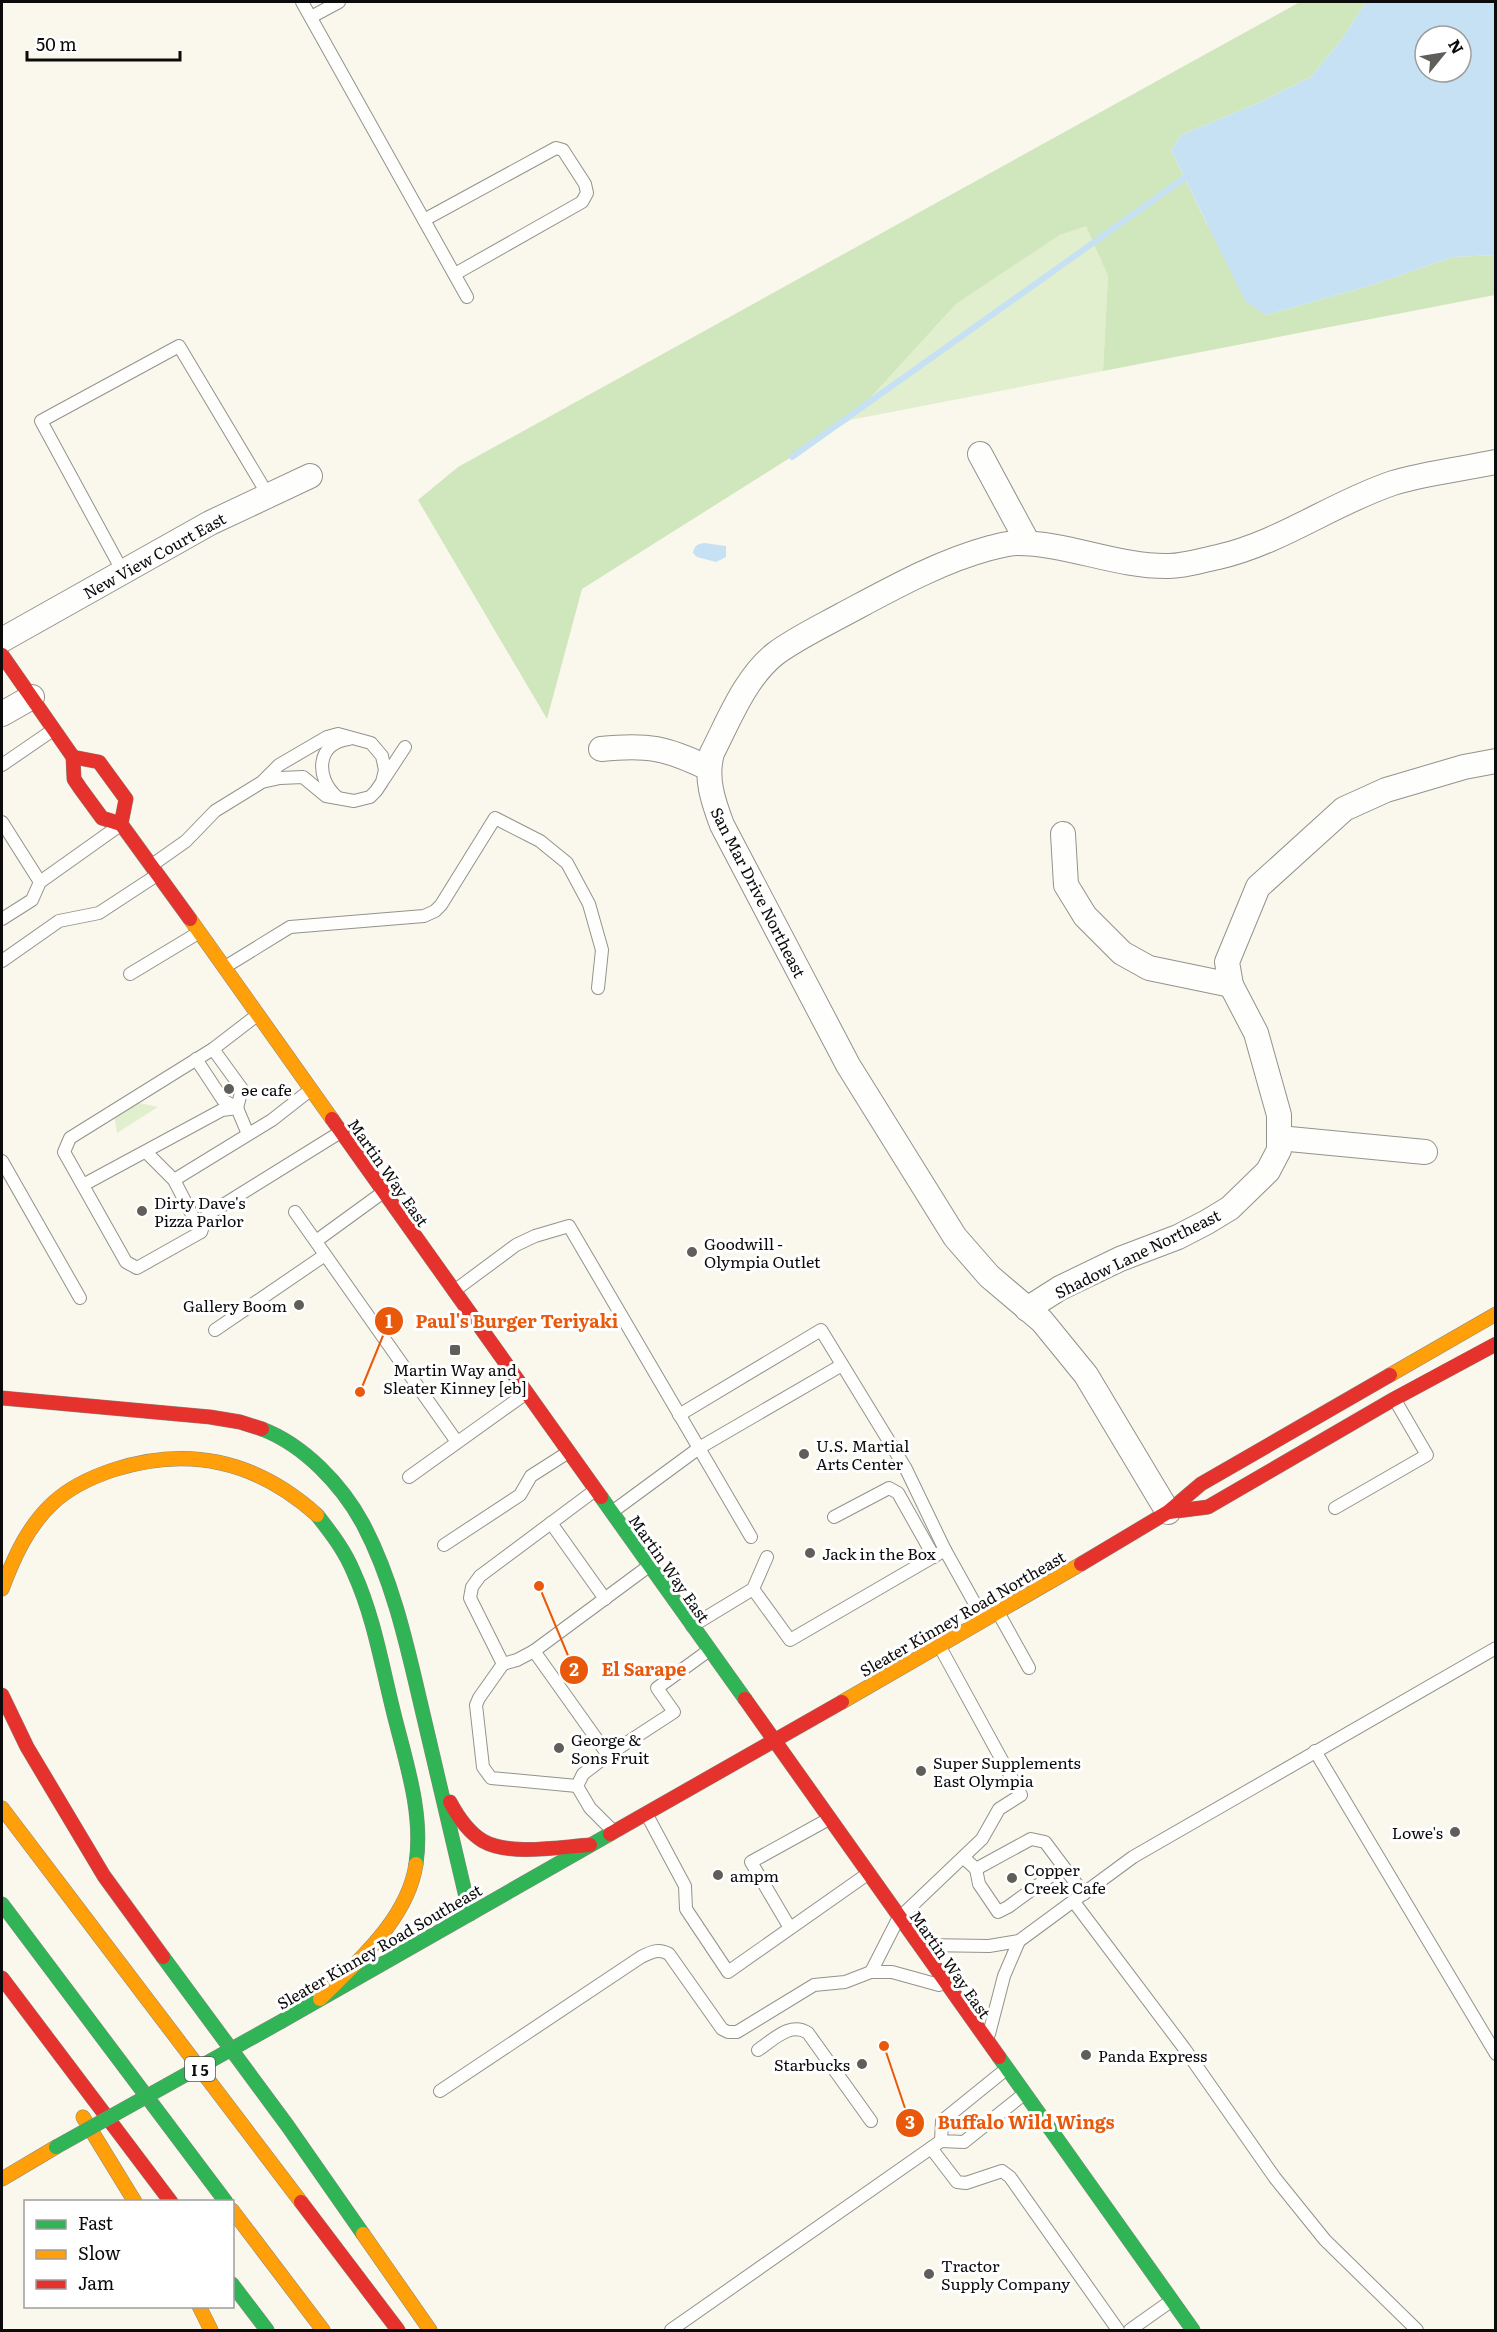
<svg xmlns="http://www.w3.org/2000/svg" width="1497" height="2332" font-family="Literata,serif">
	<style>
		.green { fill: #e1efce }
		.forest { fill: #d0e6bc }
		.water { fill: #c5e1f3; fill-rule: evenodd }
		.lines { fill: none; stroke-linecap: round; stroke-linejoin: round }
		.stream { stroke: #c5e1f3; stroke-width: 6 }
		.lane-casing { stroke: #93928d; stroke-width: 14 }
		.street-casing { stroke: #93928d; stroke-width: 26 }
		.fast-casing { stroke: #898883; stroke-width: 15 }
		.slow-casing { stroke: #898883; stroke-width: 15 }
		.jam-casing { stroke: #898883; stroke-width: 15 }
		.lane { stroke: #fefefc; stroke-width: 12 }
		.street { stroke: #fefefc; stroke-width: 24 }
		.fast { stroke: #30b455; stroke-width: 14 }
		.slow { stroke: #ff9f0a; stroke-width: 14 }
		.jam { stroke: #e5322d; stroke-width: 14 }
		.fast-bridge-casing { stroke: #898883; stroke-width: 15; stroke-linecap: butt }
		.fast-bridge { stroke: #30b455; stroke-width: 14 }
		.poi-dot { fill: #5f5e5a; stroke: #fff; stroke-width: 2 }
		.labels { text-anchor: middle; dominant-baseline: central; stroke-width: 6; stroke-linejoin: round; paint-order: stroke }
		.shield { fill: #fff; stroke: #545454; stroke-width: 1.5 }
		.shield-label { font-size: 15px; font-weight: bold; fill: #0b0b0b }
		.street-label { font-size: 16px; fill: #0b0b0b; stroke: #fff }
		.poi-label { font-size: 16px; fill: #0b0b0b; stroke: #fff; text-anchor: start }
		.leader { fill: none; stroke: #e8590c; stroke-width: 2 }
		.callout-dot { fill: #e8590c; stroke: #fff; stroke-width: 2 }
		.mark-label { font-size: 18px; text-anchor: middle; font-weight: bold; fill: #fff }
		.callout-label { font-size: 18px; text-anchor: middle; font-weight: bold; fill: #e8590c; stroke: #fff; stroke-width: 6; stroke-linejoin: round; paint-order: stroke }
	</style>
	<rect width="100%" height="100%" fill="#faf8ed"/>
	<g class="green">
		<polygon points="1086,225 1108,276 1103,371 850,420 956,304 1060,235"/>
		<polygon points="126,1100 158,1107 117,1133 113,1109"/>
	</g>
	<polygon class="forest" points="1300,2 1366,2 1342,39 1311,77 1258,103 1181,135 1171,150 1207,224 1266,315 1372,285 1453,257 1495,255 1495,295 1103,371 1108,276 1086,226 1060,235 956,304 850,420 582,589 547,719 418,500 458,467"/>
	<g class="water">
		<path d="M1366 2H1495V255L1453 257 1372 285 1266 315 1245 301 1171 150 1181 135 1258 103 1311 77 1342 39ZM1425 36H1461V72H1425Z"/>
		<path d="M704 543 726 546V557L716 562 697 557 693 553C694 546 697 544 704 543Z"/>
	</g>
	<g class="lines">
		<polyline class="stream" points="792,457 1190,174"/>
		<g class="lane-casing">
			<g id="lane">
				<polyline points="302,2 467,297"/>
				<polyline points="311,17 339,2"/>
				<polyline points="424,220 556,148 563,150 585,184 587,193 582,202 455,274"/>
				<polyline points="123,572 41,421 179,346 268,495"/>
				<polyline points="2,765 53,730"/>
				<polyline points="384,779 405,747"/>
				<path d="M337 797C315 778 316 743 349 739"/>
				<polyline points="2,822 40,882"/>
				<polyline points="152,865 186,841 215,811 262,782 279,765 327,737 338,734 371,743 382,756 385,770 382,782 376,791 370,797 354,801 326,796 303,777 280,778 262,782"/>
				<polyline points="2,919 32,900 40,882 116,828"/>
				<polyline points="2,961 59,921 99,913 157,875"/>
				<polyline points="225,967 290,927 424,916 435,911 441,905 495,818 540,841 567,863 589,904 602,950 598,988"/>
				<polyline points="130,974 198,933"/>
				<polyline points="256,1016 213,1049 70,1138 64,1152 126,1262 137,1268 201,1232 207,1215 339,1133"/>
				<polyline points="196,1059 223,1100 237,1108 242,1089 213,1049"/>
				<polyline points="146,1152 174,1180 201,1232"/>
				<polyline points="2,1161 80,1298"/>
				<polyline points="174,1180 272,1120 309,1091"/>
				<polyline points="83,1185 222,1110 237,1108 248,1134"/>
				<polyline points="295,1212 457,1442"/>
				<polyline points="316,1241 382,1193"/>
				<polyline points="454,1291 516,1245 535,1236 569,1226 751,1537"/>
				<polyline points="215,1330 325,1255"/>
				<polyline points="679,1415 821,1330 906,1469 945,1550 984,1620"/>
				<polyline points="409,1477 525,1394"/>
				<polyline points="594,1491 480,1576 472,1587 470,1598 503,1664 517,1660 534,1651 649,1566"/>
				<polyline points="1335,1508 1427,1455 1395,1400"/>
				<polyline points="612,1512 699,1448 842,1365"/>
				<polyline points="834,1517 889,1488 898,1493 934,1557"/>
				<polyline points="551,1523 605,1599"/>
				<polyline points="444,1545 520,1495 531,1476 567,1453"/>
				<polyline points="753,1589 790,1640 945,1550"/>
				<polyline points="999,1614 1029,1668"/>
				<polyline points="692,1626 753,1589 767,1557"/>
				<polyline points="534,1651 608,1755 674,1712 657,1688 708,1651"/>
				<polyline points="503,1664 479,1698 476,1705 483,1767 491,1778 577,1786"/>
				<polyline points="1315,1751 1496,2054"/>
				<polyline points="577,1786 590,1808 613,1831"/>
				<polyline points="577,1786 583,1774 608,1755"/>
				<polyline points="647,1815 685,1886 686,1909 728,1972 866,1875"/>
				<polyline points="964,1858 976,1869 1031,1839 1045,1842 1084,1894"/>
				<polyline points="976,1869 979,1884 998,1912 1008,1907 1063,1867"/>
				<polyline points="1074,1902 1184,2048 1275,2178 1325,2240 1417,2330"/>
				<polyline points="790,1928 751,1862 827,1820"/>
				<polyline points="924,1945 989,1946 1019,1941 1133,1857 1496,1648"/>
				<polyline points="871,1972 898,1919 982,1839 999,1809 1021,1795 940,1647"/>
				<polyline points="989,2034 1004,1976 1019,1941"/>
				<path d="M758 2050C773 2040 791 2021 808 2033L871 2121"/>
				<polyline points="1005,2070 942,2121 941,2141 964,2142 1024,2094"/>
				<path d="M440 2091 641 1957C651 1952 658 1948 669 1954L722 2029 728 2032H737L814 1985 845 1982 871 1972H892L939 1985"/>
				<polyline points="931,2148 957,2182 966,2183 1002,2171 1010,2177 1118,2330"/>
				<polyline points="671,2330 941,2141"/>
				<polyline points="1130,2330 1171,2301"/>
			</g>
		</g>
		<g class="street-casing">
			<g id="street">
				<polyline points="980,454 1028,543"/>
				<polyline points="2,640 210,523 310,476"/>
				<polyline points="2,714 32,697"/>
				<path d="M601 749C648 744 666 748 708 768"/>
				<polyline points="1063,834 1066,885 1085,916 1122,953 1149,968 1231,985"/>
				<polyline points="1279,1138 1425,1152"/>
				<polyline points="1027,1309 1060,1288 1120,1259 1178,1237 1207,1222 1230,1208 1268,1171 1279,1150 1279,1115 1256,1033 1231,985 1227,962 1258,887 1344,809 1386,790 1464,767 1496,761"/>
				<path d="M1168 1512 1086 1375 1042 1321 989 1276 955 1237 848 1065 722 825C713 801 705 778 712 753 729 720 745 678 775 654 795 639 820 627 842 615 889 590 938 562 990 548 999 546 1008 543 1017 543 1068 543 1117 567 1169 566 1185 566 1203 560 1218 557 1280 543 1333 503 1393 483 1425 473 1463 469 1496 462"/>
			</g>
		</g>
		<g class="fast-casing">
			<g id="fast">
				<path d="M262 1429C304 1445 342 1485 363 1524 392 1579 406 1641 420 1701 437 1772 454 1843 470 1914"/>
				<polyline points="601,1497 745,1699"/>
				<path d="M317 1515C332 1534 345 1551 354 1573 373 1615 381 1661 392 1706 404 1757 424 1811 416 1864"/>
				<polyline points="2,1904 226,2202"/>
				<polyline points="163,1957 287,2125 363,2234"/>
				<polyline points="282,2021 610,1834"/>
				<polyline points="999,2057 1193,2330"/>
				<polyline points="232,2284 267,2330"/>
			</g>
		</g>
		<g class="slow-casing">
			<g id="slow">
				<polyline points="190,919 332,1119"/>
				<polyline points="1390,1375 1496,1314"/>
				<path d="M2 1589C14 1557 28 1526 53 1503 70 1487 92 1477 113 1470 190 1445 258 1462 317 1515"/>
				<polyline points="842,1702 1081,1564"/>
				<polyline points="2,1808 301,2202"/>
				<path d="M320 1999C357 1962 408 1919 416 1864"/>
				<polyline points="83,2117 135,2202"/>
				<polyline points="2,2179 56,2147"/>
				<polyline points="232,2210 323,2330"/>
				<polyline points="363,2234 430,2330"/>
				<polyline points="199,2306 211,2330"/>
			</g>
		</g>
		<g class="jam-casing">
			<g id="jam">
				<polyline points="2,655 73,757 74,779 80,788 102,818 121,824 190,919"/>
				<polyline points="73,757 99,762 126,799 121,824"/>
				<polyline points="332,1119 601,1497"/>
				<polyline points="2,1398 210,1417 240,1422 262,1429"/>
				<polyline points="1169,1512 1208,1507 1394,1399 1496,1344"/>
				<polyline points="1081,1564 1168,1512 1201,1484 1390,1375"/>
				<polyline points="2,1695 27,1747 104,1876 163,1957"/>
				<polyline points="745,1699 999,2057"/>
				<path d="M450 1802C458 1817 468 1832 483 1841 509 1856 560 1847 590 1845"/>
				<polyline points="610,1834 842,1702"/>
				<polyline points="2,1978 171,2202"/>
				<polyline points="301,2202 398,2330"/>
			</g>
		</g>
		<use href="#lane" class="lane"/>
		<use href="#street" class="street"/>
		<use href="#fast" class="fast"/>
		<use href="#slow" class="slow"/>
		<use href="#jam" class="jam"/>
		<g class="fast-bridge-casing">
			<polyline id="fast-bridge" points="56,2147 282,2021"/>
		</g>
		<use href="#fast-bridge" class="fast-bridge"/>
	</g>
	<g class="poi-dot">
		<circle cx="229" cy="1089" r="6"/>
		<circle cx="142" cy="1211" r="6"/>
		<circle cx="692" cy="1252" r="6"/>
		<circle cx="299" cy="1305" r="6"/>
		<rect x="449" y="1344" width="12" height="12" rx="3"/>
		<circle cx="804" cy="1454" r="6"/>
		<circle cx="810" cy="1553" r="6"/>
		<circle cx="559" cy="1748" r="6"/>
		<circle cx="921" cy="1771" r="6"/>
		<circle cx="1455" cy="1832" r="6"/>
		<circle cx="718" cy="1875" r="6"/>
		<circle cx="1012" cy="1878" r="6"/>
		<circle cx="1086" cy="2055" r="6"/>
		<circle cx="862" cy="2064" r="6"/>
		<circle cx="929" cy="2274" r="6"/>
	</g>
	<g class="labels">
		<rect class="shield" x="185" y="2057" width="30" height="24" rx="4.5"/>
		<g class="shield-label">
			<text x="200" y="2069">I 5</text>
		</g>
		<g class="street-label">
			<text transform="translate(154 555) rotate(-29)">New View Court East</text>
			<text transform="translate(759 892) rotate(63)">San Mar Drive Northeast</text>
			<text transform="translate(389 1172) rotate(55)">Martin Way East</text>
			<text transform="translate(1137 1253) rotate(-26)">Shadow Lane Northeast</text>
			<text transform="translate(670 1568) rotate(55)">Martin Way East</text>
			<text transform="translate(962 1613) rotate(-30)">Sleater Kinney Road Northeast</text>
			<text transform="translate(379 1946) rotate(-30)">Sleater Kinney Road Southeast</text>
			<text transform="translate(951 1964) rotate(55)">Martin Way East</text>
		</g>
		<g class="poi-label">
			<text x="241" y="1089">əe cafe</text>
			<text x="154" y="1202">Dirty Dave's<tspan x="154" dy="18">Pizza Parlor</tspan></text>
			<text x="704" y="1243">Goodwill -<tspan x="704" dy="18">Olympia Outlet</tspan></text>
			<text x="287" y="1305" text-anchor="end">Gallery Boom</text>
			<text x="455" y="1369" text-anchor="middle">Martin Way and<tspan x="455" dy="18">Sleater Kinney [eb]</tspan></text>
			<text x="816" y="1445">U.S. Martial<tspan x="816" dy="18">Arts Center</tspan></text>
			<text x="822" y="1553">Jack in the Box</text>
			<text x="571" y="1739">George &amp;<tspan x="571" dy="18">Sons Fruit</tspan></text>
			<text x="933" y="1762">Super Supplements<tspan x="933" dy="18">East Olympia</tspan></text>
			<text x="1443" y="1832" text-anchor="end">Lowe's</text>
			<text x="1024" y="1869">Copper<tspan x="1024" dy="18">Creek Cafe</tspan></text>
			<text x="730" y="1875">ampm</text>
			<text x="1098" y="2055">Panda Express</text>
			<text x="850" y="2064" text-anchor="end">Starbucks</text>
			<text x="941" y="2265">Tractor<tspan x="941" dy="18">Supply Company</tspan></text>
		</g>
	</g>
	<path class="leader" d="M360 1392L389 1321M539 1586L574 1670M884 2046L910 2123"/>
	<g class="callout-dot">
		<circle cx="360" cy="1392" r="6"/>
		<circle cx="539" cy="1586" r="6"/>
		<circle cx="884" cy="2046" r="6"/>
		<circle cx="389" cy="1321" r="15"/>
		<circle cx="574" cy="1670" r="15"/>
		<circle cx="910" cy="2123" r="15"/>
	</g>
	<g class="mark-label">
		<text x="389" y="1328">1</text>
		<text x="574" y="1676">2</text>
		<text x="910" y="2129">3</text>
	</g>
	<g class="callout-label">
		<text x="517" y="1328">Paul's Burger Teriyaki</text>
		<text x="644" y="1676">El Sarape</text>
		<text x="1026" y="2129">Buffalo Wild Wings</text>
	</g>
	<rect width="1497" height="2332" fill="none" stroke="#0b0b0b" stroke-width="6"/>
	<rect x="24" y="2200" width="210" height="108" fill="#ffffff" stroke="#9d9d9d" stroke-width="1.5"/>
	<rect x="36" y="2220" width="30" height="9" fill="#30b455" stroke="#9d9d9d" stroke-width="1.5"/>
	<text x="78" y="2230" font-size="18" fill="#0b0b0b">Fast</text>
	<rect x="36" y="2250" width="30" height="9" fill="#ff9f0a" stroke="#9d9d9d" stroke-width="1.5"/>
	<text x="78" y="2260" font-size="18" fill="#0b0b0b">Slow</text>
	<rect x="36" y="2280" width="30" height="9" fill="#e5322d" stroke="#9d9d9d" stroke-width="1.5"/>
	<text x="78" y="2290" font-size="18" fill="#0b0b0b">Jam</text>
	<g transform="translate(1443 54) rotate(60)"><circle r="28" fill="#ffffff" stroke="#9d9d9d" stroke-width="1.5"/>
	<path d="M0-4.5L10 22L0 15L-10 22Z" fill="#5f5e5a"/>
	<text y="-9" font-size="16" font-weight="bold" text-anchor="middle" fill="#0b0b0b">N</text>
	</g>
	<path d="M27 51v9h153v-9" fill="none" stroke="#0b0b0b" stroke-width="3"/>
	<text x="36" y="51" font-size="18" fill="#0b0b0b" stroke="#ffffff" stroke-width="4.5" paint-order="stroke">50 m</text>
</svg>
